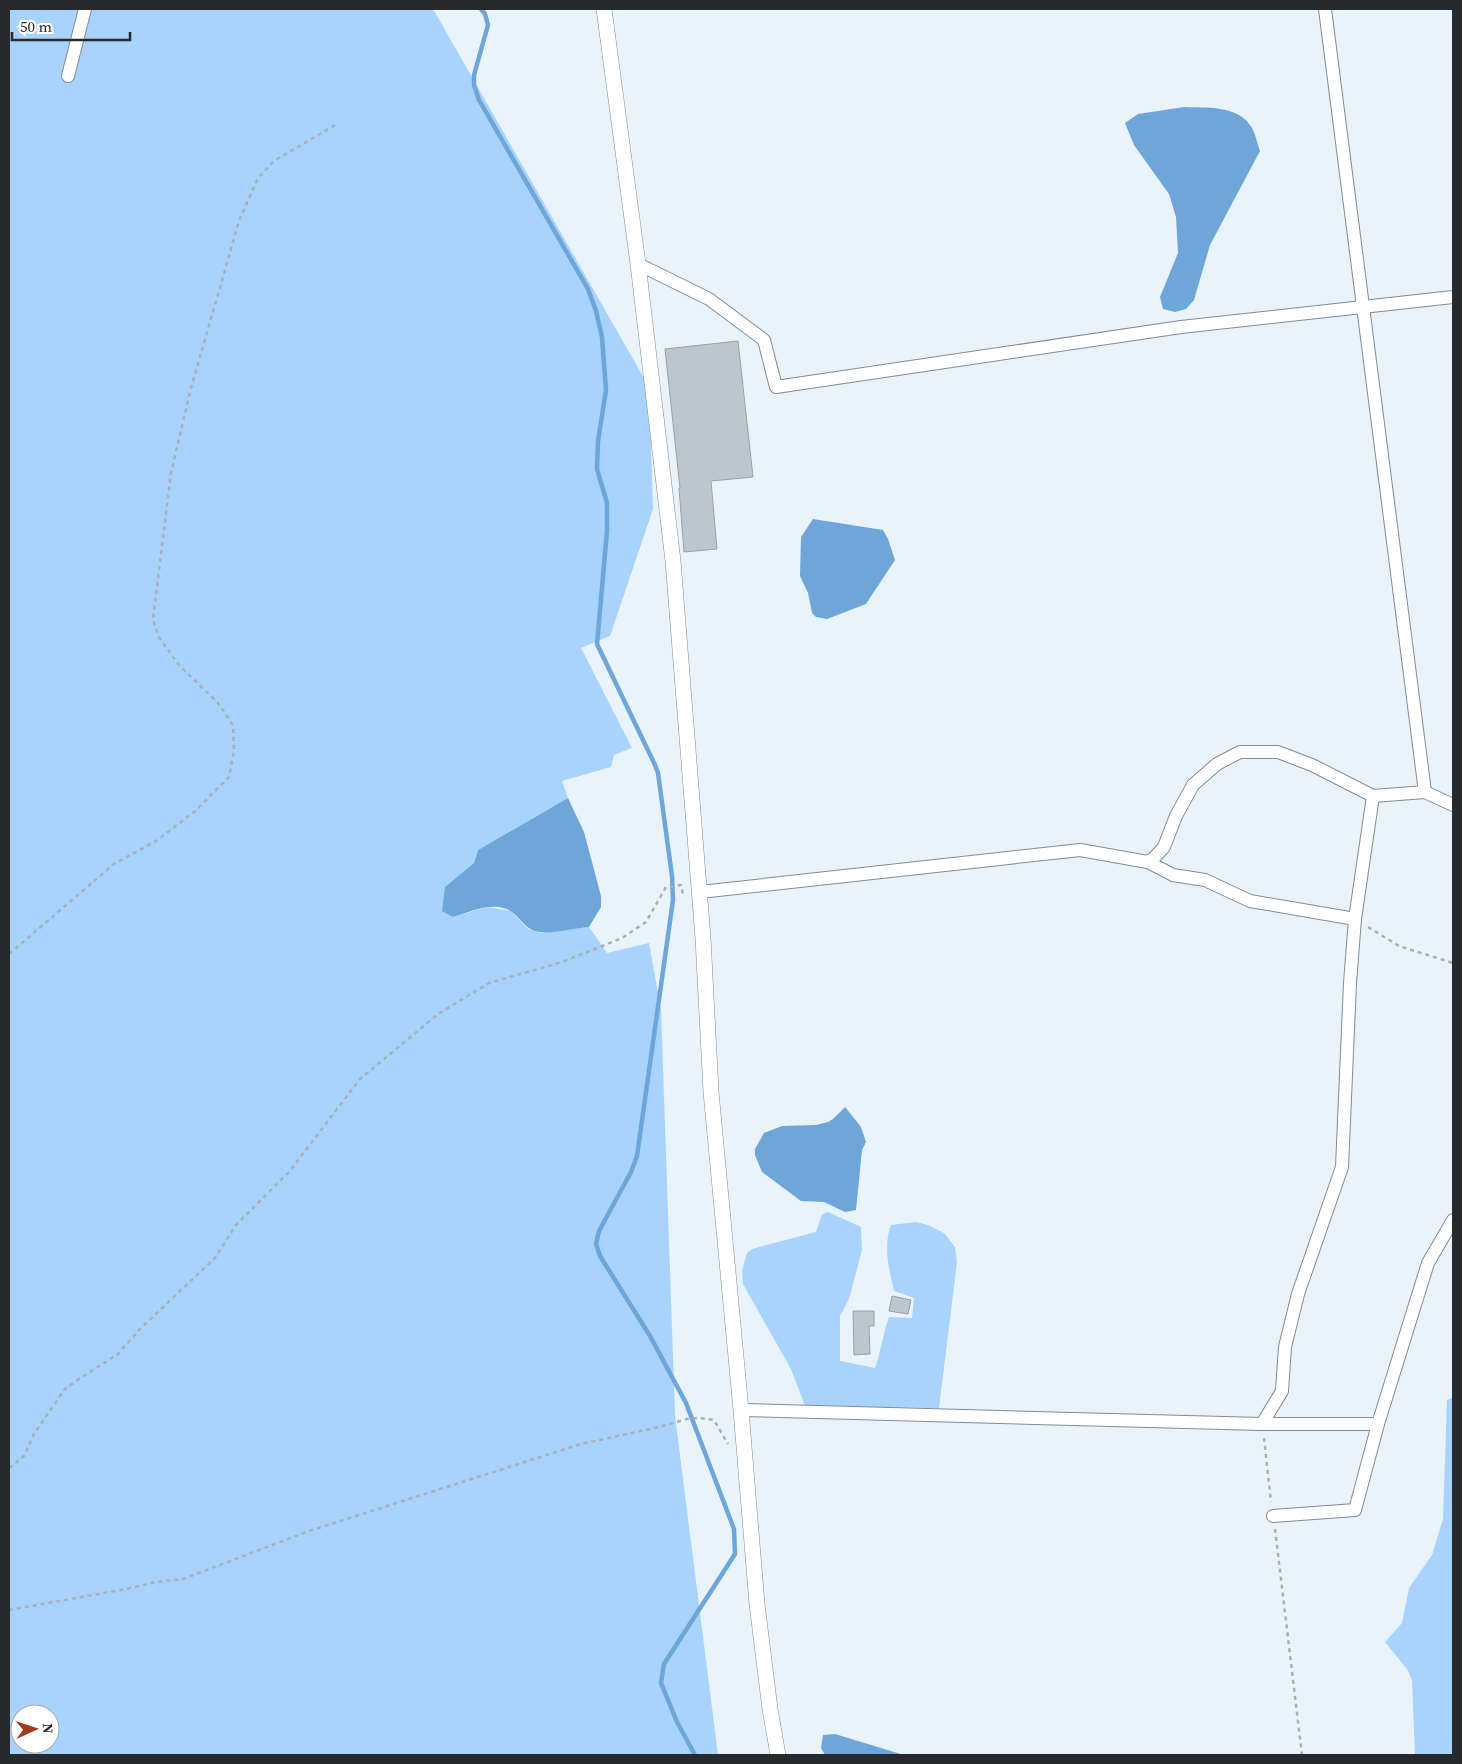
<svg xmlns="http://www.w3.org/2000/svg" width="1462" height="1764" font-family="'Source Serif 4',serif">
	<style>
		.green { fill: #a7d3fc; fill-rule: evenodd }
		.water { fill: #6ea6d9 }
		.lines { fill: none; stroke-linecap: round; stroke-linejoin: round }
		.stream { stroke: #6ea6d9; stroke-width: 4.5 }
		.building { fill: #bdc6ce; stroke: #98a1a9 }
		.minor-casing { stroke: #838b93; stroke-width: 14 }
		.tertiary-casing { stroke: #838b93; stroke-width: 16 }
		.path { stroke: #a8b0b6; stroke-width: 2.5; stroke-dasharray: 4 4; stroke-linecap: butt }
		.minor { stroke: #fff; stroke-width: 12 }
		.tertiary { stroke: #fff; stroke-width: 15 }
	</style>
	<rect width="100%" height="100%" fill="#e9f3fb"/>
	<g class="green">
		<path d="M9 9H433L649 387 653 509 610 636 581 648 632 748 614 755 611 767 562 781 568 798 478 850 474 863 446 887 453 917 487 907 511 911 528 929 541 933 589 927 607 953 649 943 661 1010 675 1416 718 1755H9ZM20 1714H50V1744H20Z"/>
		<path d="M828 1212 861 1227 862 1250 849 1299 840 1316V1361L875 1368C881 1351 883 1334 889 1317L912 1318 914 1298 894 1291C889 1270 883 1246 891 1225L916 1222 928 1225 944 1233 955 1247 957 1262 939 1408 805 1406 791 1369 743 1284 742 1271 747 1253 752 1249 816 1232 822 1214Z"/>
		<polygon points="1453,1398 1453,1755 1415,1755 1412,1680 1407,1669 1385,1642 1402,1623 1409,1588 1432,1555 1443,1519 1447,1400"/>
	</g>
	<g class="water">
		<path d="M1184 107C1206 108 1236 105 1250 125 1255 131 1257 143 1260 151L1210 245 1194 300 1186 309 1175 312 1163 309 1160 297 1178 253 1176 217 1169 194 1134 145 1125 123 1138 114Z"/>
		<polygon points="813,519 883,530 888,539 895,560 866,604 827,619 816,617 812,613 808,593 800,576 801,537"/>
		<path d="M568 798 584 832 601 896V907L589 927C576 928 551 934 539 932 526 930 522 920 512 912 495 900 470 912 453 917L442 911 445 887 474 863 478 850Z"/>
		<polygon points="845,1107 861,1127 866,1142 862,1150 856,1210 845,1212 824,1202 801,1201 762,1172 755,1155 755,1149 764,1133 782,1126 816,1125 828,1122 833,1119"/>
		<polygon points="835,1734 904,1755 825,1755 821,1748 823,1735"/>
	</g>
	<g class="lines">
		<polyline class="stream" points="481,9 485,14 488,25 474,75 474,85 479,100 588,289 596,311 602,337 606,390 598,441 597,469 607,503 607,531 597,644 655,765 658,773 672,876 673,900 637,1156 631,1172 599,1231 596,1244 600,1256 650,1336 686,1403 734,1529 735,1554 664,1664 661,1683 677,1722 695,1755"/>
	</g>
	<g class="building">
		<polygon points="738,341 753,477 711,481 717,549 684,552 679,488 680,488 665,349"/>
		<polygon points="892,1296 911,1300 908,1314 889,1311"/>
		<polygon points="853,1311 874,1311 874,1326 869,1326 870,1354 854,1355"/>
	</g>
	<g class="lines">
		<g class="minor-casing">
			<g id="minor">
				<polyline points="68,76 85,9"/>
				<polyline points="638,264 709,299 764,340 776,387 1181,327 1453,297"/>
				<polyline points="1425,792 1453,805"/>
				<polyline points="1148,862 1153,859 1164,847 1176,816 1193,785 1217,764 1240,752 1278,752 1312,765 1373,796 1425,792 1325,9"/>
				<polyline points="700,892 1080,850 1148,862 1173,875 1205,880 1250,901 1355,919"/>
				<polyline points="741,1410 1262,1424 1378,1424 1428,1263 1453,1220"/>
				<polyline points="1262,1424 1282,1391 1285,1347 1298,1294 1342,1167 1350,983 1355,919 1373,796"/>
				<polyline points="1273,1516 1355,1510 1378,1424"/>
			</g>
		</g>
		<g class="tertiary-casing">
			<polyline id="tertiary" points="604,9 638,264 673,561 703,938 711,1092 741,1410 757,1604 770,1709 778,1755"/>
		</g>
		<g class="path">
			<polyline points="1368,927 1399,946 1453,963"/>
			<polyline points="9,954 114,864 156,841 194,812 229,777 234,751 233,725 218,703 179,665 158,636 153,619 171,473 190,392 239,221 258,178 274,161 337,124"/>
			<polyline points="1264,1438 1271,1502"/>
			<polyline points="9,1468 24,1456 34,1434 64,1390 76,1381 118,1354 141,1328 215,1258 236,1225 289,1172 360,1079 438,1014 489,983 562,962 622,938 646,922 666,887 681,885 683,894"/>
			<polyline points="1275,1529 1302,1755"/>
			<polyline points="9,1610 126,1589 156,1582 183,1579 309,1531 581,1444 659,1427 687,1419 700,1418 714,1420 728,1444"/>
		</g>
		<use href="#minor" class="minor"/>
		<use href="#tertiary" class="tertiary"/>
	</g>
	<rect width="1462" height="1764" fill="none" stroke="#272a2d" stroke-width="20"/>
	<g transform="translate(35 1729) rotate(87)"><circle r="24" fill="#ffffff" stroke="#a9aaab"/>
	<path d="M0-4L9 19L0 12L-9 19Z" fill="#a23b1d"/>
	<text y="-8" font-size="14" font-weight="bold" text-anchor="middle" fill="#272a2d">N</text>
	</g>
	<path d="M12 32v8h118v-8" fill="none" stroke="#272a2d" stroke-width="2.5"/>
	<text x="20" y="32" font-size="15" fill="#272a2d" stroke="#ffffff" stroke-width="4" paint-order="stroke">50 m</text>
</svg>
